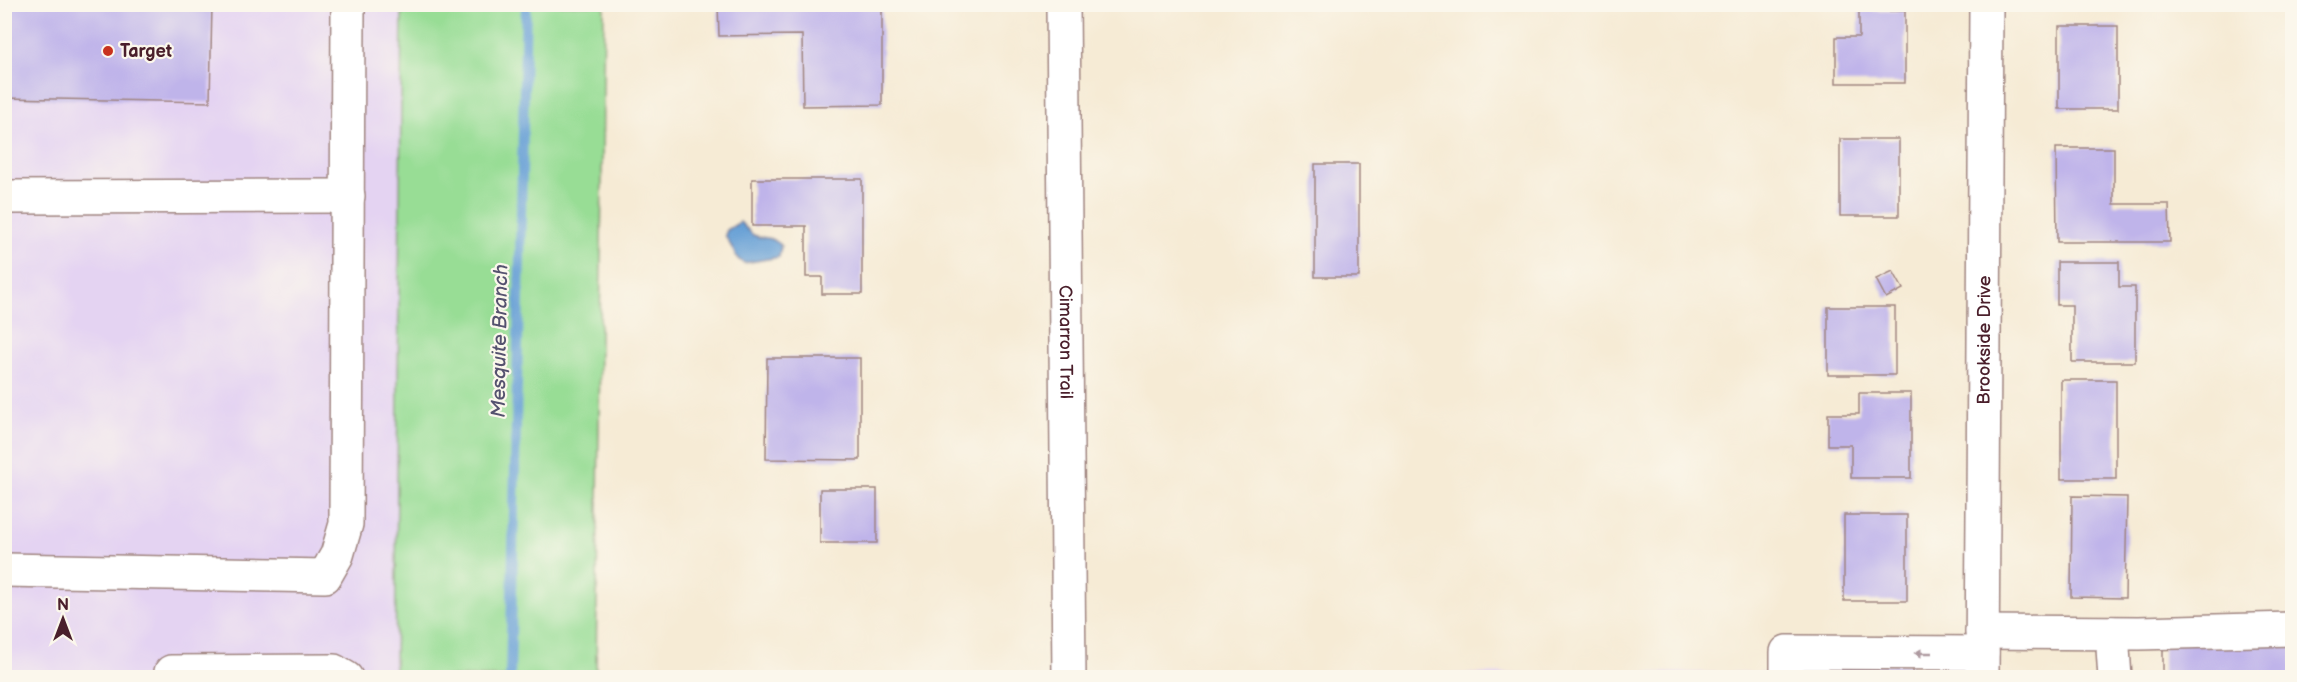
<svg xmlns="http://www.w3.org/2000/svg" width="2297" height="682" font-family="'Balsamiq Sans',sans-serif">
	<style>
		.built { fill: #e4d3f2 }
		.green { fill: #98dd95; stroke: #717e60; stroke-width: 1.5 }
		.water { fill: #659fd5; stroke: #585f80; stroke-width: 1.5 }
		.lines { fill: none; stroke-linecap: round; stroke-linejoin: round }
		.stream { stroke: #659fd5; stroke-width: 10 }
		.building { fill: #bfb4ea }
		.minor-casing { stroke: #a08580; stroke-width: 36 }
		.minor { stroke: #fff; stroke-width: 33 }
		.oneway { fill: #ae9aa0 }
		.poi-dot { fill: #c8321e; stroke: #fbf7ec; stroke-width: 2 }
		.labels { text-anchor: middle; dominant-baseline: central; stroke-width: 4.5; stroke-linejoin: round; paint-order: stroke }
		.poi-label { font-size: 18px; font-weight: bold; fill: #4a1f2b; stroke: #fbf7ec; text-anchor: start }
		.street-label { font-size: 18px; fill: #4a1f2b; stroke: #fbf7ec }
		.water-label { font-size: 20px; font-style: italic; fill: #55526f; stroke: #fbf7ec }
	</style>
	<rect width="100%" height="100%" fill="#fbf7ec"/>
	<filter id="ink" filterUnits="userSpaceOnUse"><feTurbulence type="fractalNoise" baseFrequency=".0167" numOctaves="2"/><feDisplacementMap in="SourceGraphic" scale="12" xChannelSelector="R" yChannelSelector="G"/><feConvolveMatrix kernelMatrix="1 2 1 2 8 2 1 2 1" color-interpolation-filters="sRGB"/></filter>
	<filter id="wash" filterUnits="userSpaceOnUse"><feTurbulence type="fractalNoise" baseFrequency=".008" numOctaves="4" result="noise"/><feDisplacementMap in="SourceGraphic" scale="24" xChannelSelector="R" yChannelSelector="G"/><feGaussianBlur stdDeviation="1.35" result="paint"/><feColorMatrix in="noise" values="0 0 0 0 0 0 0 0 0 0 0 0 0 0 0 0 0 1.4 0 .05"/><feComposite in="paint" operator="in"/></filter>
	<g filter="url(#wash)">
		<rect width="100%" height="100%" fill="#f6ebd5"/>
		<g class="built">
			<polygon points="4,5 402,5 395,677 5,677"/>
			<polygon points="1768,672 1768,678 1113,677 1113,676"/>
		</g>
		<polygon class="green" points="402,5 604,5 596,677 395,677"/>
		<path class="water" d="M740 222 753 235C765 240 772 235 781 246L779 257 744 263 738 259 725 235 727 230Z"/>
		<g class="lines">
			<polyline class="stream" points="510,678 526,4"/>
		</g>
		<g id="blocks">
			<g class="building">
				<polygon points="4,4 212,4 210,102 4,98"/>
				<polygon points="718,4 882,4 882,105 803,106 802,35 719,36"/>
				<polygon points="1859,11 1905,11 1905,83 1836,83 1836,37 1859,37"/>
				<rect x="2059" y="26" width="59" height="83"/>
				<rect x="1840" y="139" width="59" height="77"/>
				<polygon points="2056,148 2114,148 2114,204 2169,204 2170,242 2057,242"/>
				<rect x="1315" y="164" width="44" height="113"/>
				<polygon points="752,179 862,179 862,294 822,294 822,277 806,277 806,226 752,226"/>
				<polygon points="2057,262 2119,262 2119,287 2135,287 2135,362 2072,362 2072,305 2057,305"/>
				<polygon points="1893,271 1903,289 1886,298 1876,279"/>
				<rect x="1828" y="307" width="67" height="68"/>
				<polygon points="767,358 860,358 860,460 766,459"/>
				<rect x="2061" y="380" width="55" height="99"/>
				<polygon points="1859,393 1911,393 1911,478 1851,478 1851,445 1828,445 1828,414 1859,414"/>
				<rect x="820" y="489" width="57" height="54"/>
				<polygon points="2072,496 2127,497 2125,598 2071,597"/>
				<rect x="1844" y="515" width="63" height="86"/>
				<rect x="2163" y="636" width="129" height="42"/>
				<rect x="1796" y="664" width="117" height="14"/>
			</g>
		</g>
	</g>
	<g filter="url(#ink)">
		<use href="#blocks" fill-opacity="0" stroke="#a08580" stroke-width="1.5"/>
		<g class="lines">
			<g class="minor-casing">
				<g id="minor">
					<path id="s1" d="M1063 4 1069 678"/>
					<polyline points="4,197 348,196"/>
					<polyline points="4,570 325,576 337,555 346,524 348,4"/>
					<polyline points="1982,632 2139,633 2292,629"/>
					<polyline points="2112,633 2115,678"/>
					<polyline points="171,672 334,671 346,678"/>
					<polyline points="1787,678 1787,652 1982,653"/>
					<path id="s2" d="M1982 678 1986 4"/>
				</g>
			</g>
			<use href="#minor" class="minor"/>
		</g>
		<defs><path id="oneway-solid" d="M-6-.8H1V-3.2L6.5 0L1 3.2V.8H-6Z" transform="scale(1.5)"/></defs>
		<use class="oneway" href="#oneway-solid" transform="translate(1923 653) rotate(-180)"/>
	</g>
	<circle class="poi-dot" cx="108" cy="51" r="6"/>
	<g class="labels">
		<g class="poi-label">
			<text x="120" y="51">Target</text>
		</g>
		<g class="street-label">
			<text stroke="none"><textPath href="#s1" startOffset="338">Cimarron Trail</textPath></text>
			<text stroke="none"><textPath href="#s2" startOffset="338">Brookside Drive</textPath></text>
		</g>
		<g class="water-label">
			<text transform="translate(500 341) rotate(-89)">Mesquite Branch</text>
		</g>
	</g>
	<rect width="2297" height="682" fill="none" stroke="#fbf7ec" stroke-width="24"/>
	<g transform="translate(63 619)" stroke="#fbf7ec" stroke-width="4.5" paint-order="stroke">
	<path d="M0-4.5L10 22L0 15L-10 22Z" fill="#4a1f2b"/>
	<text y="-9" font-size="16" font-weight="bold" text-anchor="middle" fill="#4a1f2b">N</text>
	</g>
</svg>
